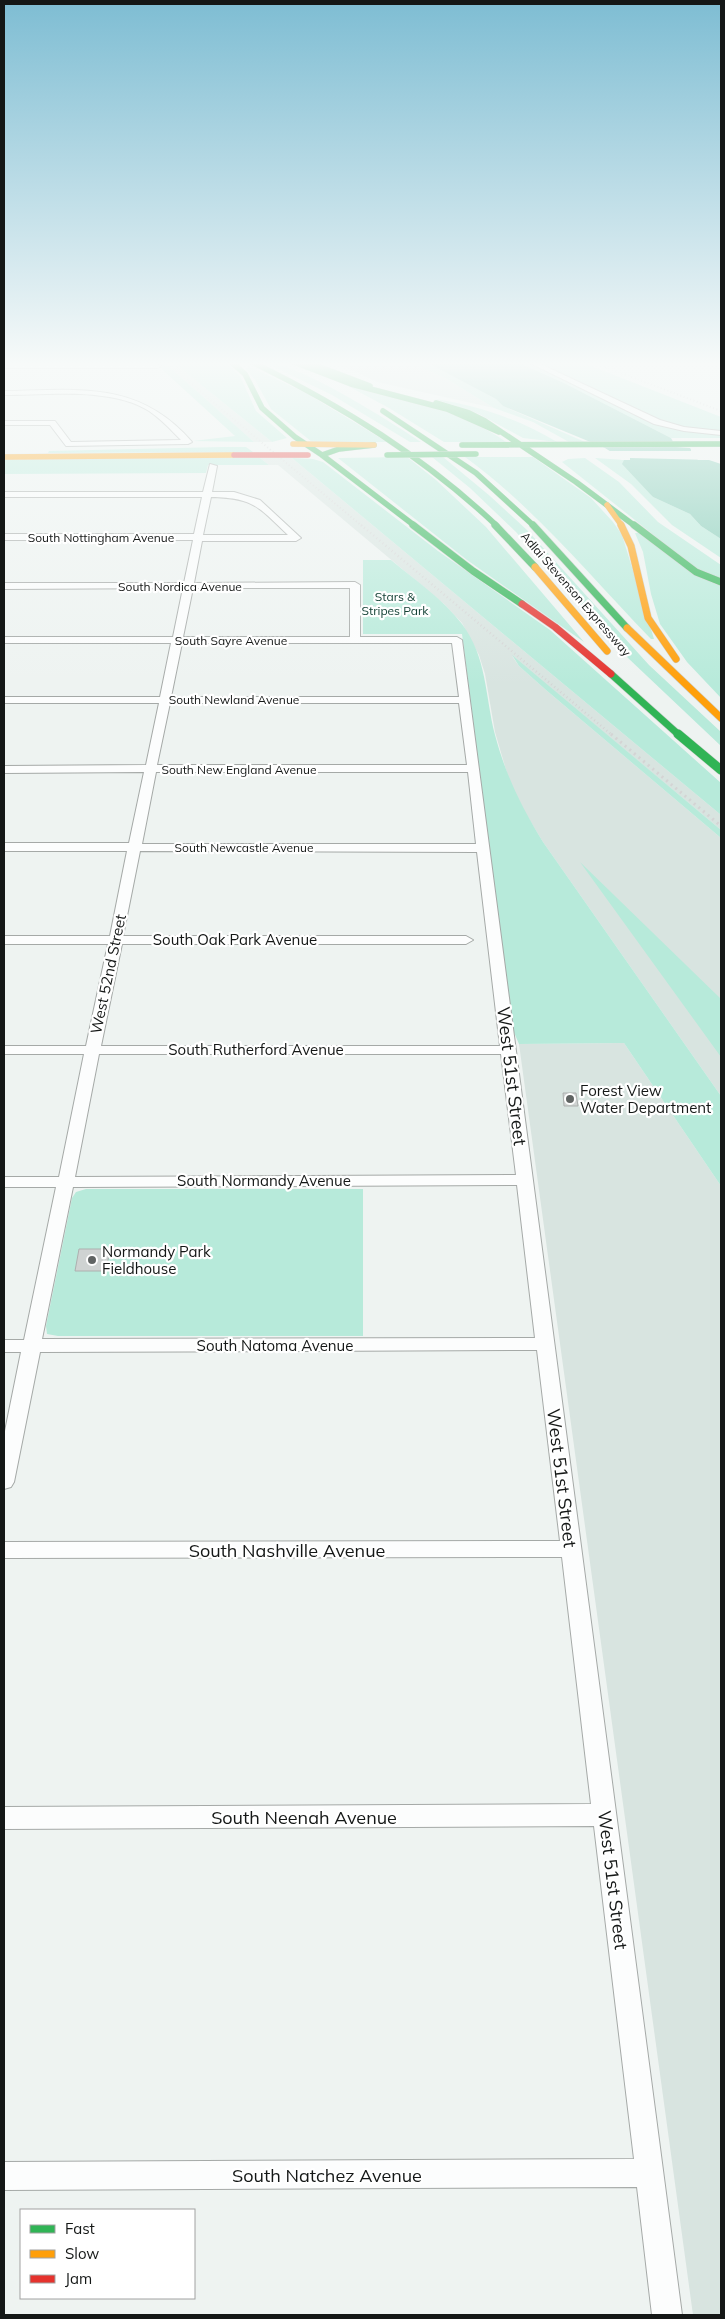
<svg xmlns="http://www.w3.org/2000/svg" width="725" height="2319" viewBox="0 0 725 2319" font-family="Mulish,sans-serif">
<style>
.built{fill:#d8e4e0}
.green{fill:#b7eada}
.water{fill:#7fcab4}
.pier{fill:#eef3f1}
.building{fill:#cfd3d2;stroke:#adb0af}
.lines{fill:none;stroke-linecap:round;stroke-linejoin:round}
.street-casing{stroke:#a5a9a7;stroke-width:2}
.fast-far2-casing{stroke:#cacdcc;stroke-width:6}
.fast-far1-casing{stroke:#cacdcc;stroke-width:8}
.fast-casing{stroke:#cacdcc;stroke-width:10}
.slow-far1-casing{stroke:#cacdcc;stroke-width:6}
.slow-casing{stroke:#cacdcc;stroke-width:8}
.jam-casing{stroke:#cacdcc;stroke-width:8}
.street{fill:#fcfdfd;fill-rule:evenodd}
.fast-far2{stroke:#30b455;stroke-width:5.5}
.fast-far1{stroke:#30b455;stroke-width:7}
.fast{stroke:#30b455;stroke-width:9}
.slow-far1{stroke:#ff9f0a;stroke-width:5.5}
.slow{stroke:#ff9f0a;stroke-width:7}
.jam{stroke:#e5322d;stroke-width:7}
.rail-far2{stroke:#d4d4d4;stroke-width:2;stroke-dasharray:1 2.5;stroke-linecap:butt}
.rail-far1{stroke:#d4d4d4;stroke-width:2.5;stroke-dasharray:1 3;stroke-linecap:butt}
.rail{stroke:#d4d4d4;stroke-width:3;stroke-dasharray:2 4;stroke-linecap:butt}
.fast-bridge-casing{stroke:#cacdcc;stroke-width:6;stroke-linecap:butt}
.jam-bridge-casing{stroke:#cacdcc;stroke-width:6;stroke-linecap:butt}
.fast-bridge{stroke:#30b455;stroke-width:5.5}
.jam-bridge{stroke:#e5322d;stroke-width:5.5}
.poi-dot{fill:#606463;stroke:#fff;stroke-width:2}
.labels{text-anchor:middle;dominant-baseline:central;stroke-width:4.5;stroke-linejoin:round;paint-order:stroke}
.far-street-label{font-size:12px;fill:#141716;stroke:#fff}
.far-park-label{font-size:12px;fill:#144236;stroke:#fff}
.street-label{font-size:15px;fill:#141716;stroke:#fff}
.poi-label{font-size:15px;fill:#141716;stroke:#fff;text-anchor:start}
.near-street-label{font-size:18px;fill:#141716;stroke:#fff}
</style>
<rect width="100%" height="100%" fill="#eef3f1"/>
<path class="built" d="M162 362H173L272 442H254Z
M334 362H410L445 378 494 408 377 382Z
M260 458H292L721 815V830L512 656 519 666 546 690 721 838V1096L543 842 521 806 509 780 495 732 485 674 479 655 462 623 444 604 278 465H269Z
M624 1043 721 1186V2315H693L519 1044Z"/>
<path class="green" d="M154 362H162L167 365 254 442 193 441 235 436Z
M173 362 227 363 240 376 256 411 287 438 272 442Z
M264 362C297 362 391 422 421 442H410L332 395Z
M410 362H426L435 366 496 399 503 406 585 442H569L533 422 494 408 445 378Z
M517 362H581L721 417V438H671L564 383Z
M250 367 306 393 387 442H312L271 409 255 380 245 368Z
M348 386C400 398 463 410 506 442H444L389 408Z
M435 399C480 406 518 419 557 442L523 438 479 414Z
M222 447H246L253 452 48 453 49 451Z
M407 457 436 480 486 527 584 642 467 560 338 458Z
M432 457H443L490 496 527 530 649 665 721 732V746L628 658 516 532 470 488Z
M465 457H533L591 498 613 522 622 535 654 639H651C590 576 536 509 465 457Z
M46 458H260L269 465H208L206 473 4 474V459Z
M292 458 313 459 323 462 438 551 550 630 721 783V815Z
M585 458 619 482 658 522 721 565V579L699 571 562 462 568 459Z
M595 458 625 460 653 497 690 514 701 526 721 539V558L672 525 631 484Z
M635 533H640L715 584 721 585V698L687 662 660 624 651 594 643 552Z
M363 560H391C415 580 443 599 462 624 487 657 485 696 495 735 506 776 521 806 543 842L721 1096V1186L624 1043 519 1044 513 1030 462 634H363Z
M512 655 721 830V838L546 690 519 666Z
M580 862 721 999V1057Z
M86 1189H363V1336H58L47 1334 46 1326 72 1198 76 1192Z"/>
<path class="water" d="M426 362H517L564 383 671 438 676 447 690 448 698 460H709L721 464V539L701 526 690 514 653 497 622 464 624 460 605 448 503 406 496 399Z"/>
<path class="pier" d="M691 449H694L699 457H710L712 460 630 458V460H622L604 451H691Z"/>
<path class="building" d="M563 1093H576L578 1106H564Z
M79 1249H110L106 1271H75Z"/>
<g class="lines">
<defs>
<path id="street" d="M528 362H536L660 420 684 427 721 431V435L684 431 654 424Z
M4 364H157L161 366 157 368H4Z
M4 391C78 390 139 380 192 442L188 444 66 446 50 425H4V421H55L71 442 181 440C171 430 161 419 149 411 112 387 47 395 4 395Z
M210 464 217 466 212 492H234L260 500 301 538 296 541H202L194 583 355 582 360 585V637H457L462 640 682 2315H652L637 2187 4 2190V2162L634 2159 594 1826 4 1829V1807L591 1804 562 1557 4 1558V1542L560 1541 537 1350 40 1352 14 1482 11 1487 4 1489V1436L21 1352H4V1340H24L56 1187H4V1177H59L84 1054H4V1046H86L108 944H4V936H110L127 851H4V843H129L144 772 4 773V766L146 765 159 703H4V697H160L171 643H4V637H173L183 588 4 589V583H184L193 540H4V534H194L202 497H4V492H203ZM211 497C255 498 258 507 288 535H203ZM193 588H350V637H183ZM182 643H452L459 697H171ZM170 703H459L467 765H157ZM156 772H468L476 844H142ZM140 851 477 852 500 1046H101L122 944H466L473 940 466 936H123ZM99 1054H501L516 1175 75 1177ZM517 1185 535 1338 42 1339 73 1187Z"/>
<path id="fast-far2" d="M231 362 245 374 262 408 295 437 322 455 415 526
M252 362C342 406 424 457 497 526
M294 362 351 384 447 409 499 432
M307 362 370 386
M436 403 469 413 485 421 576 482 635 526
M383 411 476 473 534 526
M462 445 721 444
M322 455 339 449 374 445"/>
<path id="fast-far1" d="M413 525 473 571 522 604
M495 525 535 567
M533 525 627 628
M634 525 696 572 721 582
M611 674 679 735"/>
<path id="fast" d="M678 734 721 770"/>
<path id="slow-far1" d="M293 444 374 445
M4 457 234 455
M607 505 622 526"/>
<path id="slow" d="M621 525 631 546 648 618 676 659
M535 567 607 651
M627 628 721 718"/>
<path id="jam" d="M522 604 555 627 611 674"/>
</defs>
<use href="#street" class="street-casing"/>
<use href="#fast-far2" class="fast-far2-casing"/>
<use href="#fast-far1" class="fast-far1-casing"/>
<use href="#fast" class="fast-casing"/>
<use href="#slow-far1" class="slow-far1-casing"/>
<use href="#slow" class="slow-casing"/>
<use href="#jam" class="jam-casing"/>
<use href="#street" class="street"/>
<use href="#fast-far2" class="fast-far2"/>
<use href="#fast-far1" class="fast-far1"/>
<use href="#fast" class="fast"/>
<use href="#slow-far1" class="slow-far1"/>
<use href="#slow" class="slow"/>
<use href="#jam" class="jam"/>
<path class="rail-far2" d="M165 362 362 526
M592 362 721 411"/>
<path class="rail-far1" d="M361 525 612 735"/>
<path class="rail" d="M611 734 721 826"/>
<defs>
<path id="fast-bridge" d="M387 455 476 454"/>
<path id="jam-bridge" d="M234 455H308"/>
</defs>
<use href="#fast-bridge" class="fast-bridge-casing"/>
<use href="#jam-bridge" class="jam-bridge-casing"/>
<use href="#fast-bridge" class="fast-bridge"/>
<use href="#jam-bridge" class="jam-bridge"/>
</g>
<linearGradient id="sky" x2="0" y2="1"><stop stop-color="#7ebdd3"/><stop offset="0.53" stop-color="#f7faf9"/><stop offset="1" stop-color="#f7faf9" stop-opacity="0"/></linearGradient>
<rect width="725" height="686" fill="url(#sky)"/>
<g class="poi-dot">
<circle cx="570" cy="1099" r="5"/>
<circle cx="92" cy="1260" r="5"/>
</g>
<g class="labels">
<g class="far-street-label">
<text x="101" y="537">South Nottingham Avenue</text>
<text x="180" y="586">South Nordica Avenue</text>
<text transform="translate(576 594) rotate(49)">Adlai Stevenson Expressway</text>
<text x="231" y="640">South Sayre Avenue</text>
<text x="234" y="699">South Newland Avenue</text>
<text x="239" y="769">South New England Avenue</text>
<text x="244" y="847">South Newcastle Avenue</text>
</g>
<g class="far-park-label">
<text x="395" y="596">Stars &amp;<tspan x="395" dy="14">Stripes Park</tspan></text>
</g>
<g class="street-label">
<text x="235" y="939">South Oak Park Avenue</text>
<text transform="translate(108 974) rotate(-78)">West 52nd Street</text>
<text x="256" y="1049">South Rutherford Avenue</text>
<text x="264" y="1180">South Normandy Avenue</text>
<text x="275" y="1345">South Natoma Avenue</text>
</g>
<g class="poi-label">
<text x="580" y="1090">Forest View<tspan x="580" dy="17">Water Department</tspan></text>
<text x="102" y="1251">Normandy Park<tspan x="102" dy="17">Fieldhouse</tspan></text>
</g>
<g class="near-street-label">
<text transform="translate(512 1076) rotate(83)">West 51st Street</text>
<text transform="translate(562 1478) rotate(83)">West 51st Street</text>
<text x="287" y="1550">South Nashville Avenue</text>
<text x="304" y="1817">South Neenah Avenue</text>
<text transform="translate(613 1880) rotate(83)">West 51st Street</text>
<text x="327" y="2175">South Natchez Avenue</text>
</g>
</g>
<rect width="725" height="2319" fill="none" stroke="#141716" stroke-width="10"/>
<rect x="20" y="2209" width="175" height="90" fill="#ffffff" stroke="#a1a2a2"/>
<rect x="30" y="2225" width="25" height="8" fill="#30b455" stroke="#a1a2a2"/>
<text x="65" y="2234" font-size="15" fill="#141716">Fast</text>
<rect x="30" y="2250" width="25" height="8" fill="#ff9f0a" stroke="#a1a2a2"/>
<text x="65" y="2259" font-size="15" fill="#141716">Slow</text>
<rect x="30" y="2275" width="25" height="8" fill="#e5322d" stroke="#a1a2a2"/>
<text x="65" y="2284" font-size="15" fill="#141716">Jam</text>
</svg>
